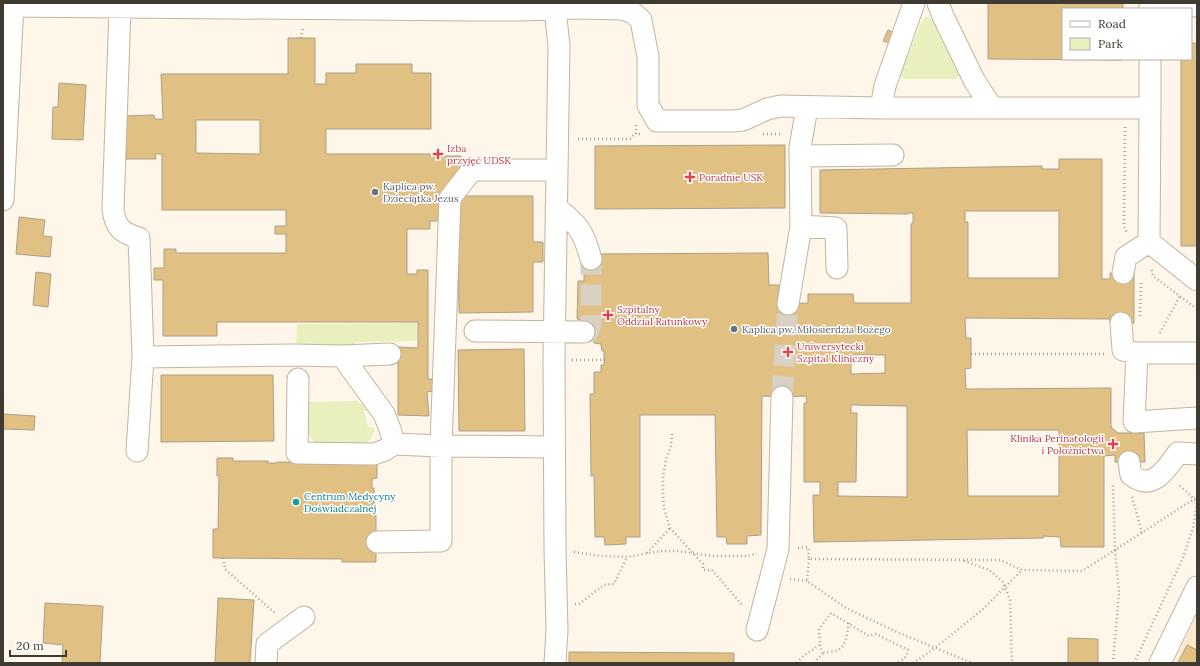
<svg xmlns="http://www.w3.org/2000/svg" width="1200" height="666" viewBox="0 0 1200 666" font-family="Lora,serif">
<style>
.built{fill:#f9e8ca}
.green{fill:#e9efbd}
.building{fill:#e1c084;stroke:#ab9f8a;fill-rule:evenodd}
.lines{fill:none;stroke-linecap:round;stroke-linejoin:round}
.minor-tunnel{stroke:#d8d1c4;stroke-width:21;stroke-dasharray:21 10;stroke-linecap:butt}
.minor-casing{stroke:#c1b59f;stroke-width:23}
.path{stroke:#a7a195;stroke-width:2.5;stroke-dasharray:1 3;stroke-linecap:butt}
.minor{stroke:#fff;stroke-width:21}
.health-dot{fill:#e0444e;stroke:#fff;stroke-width:1.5}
.worship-dot{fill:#6b7280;stroke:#fff;stroke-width:1.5}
.culture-dot{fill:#0f9aa8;stroke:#fff;stroke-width:1.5}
.labels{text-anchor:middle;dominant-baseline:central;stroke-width:3;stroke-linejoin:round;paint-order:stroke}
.health-label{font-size:10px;fill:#be3a42;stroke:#fff;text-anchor:start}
.worship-label{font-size:10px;fill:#5b616d;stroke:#fff;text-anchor:start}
.culture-label{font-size:10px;fill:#0d838f;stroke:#fff;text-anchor:start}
</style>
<rect width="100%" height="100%" fill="#fef6e8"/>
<path class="built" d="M1197 615V663H1175L1176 660Z"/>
<path class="green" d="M926 17H929L932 21 958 72 959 76 956 79H905L900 76 922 21Z
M417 323V341L355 342V348L296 349 297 324Z
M358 401 362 405 366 402 369 408 364 411 368 427 375 428C373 433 372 439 367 442 357 449 331 447 318 448L307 431 306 402Z"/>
<path class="building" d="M988 3H1123V9H1063V59L1122 60 988 59Z
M888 30 895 33 890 43 883 41Z
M288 38H315V84H326V73H356V64H412V73H431V129H326V154H430V156H434V154H442V156H461V170L451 179 445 221H430V229H407V274H417V270H428V379H435V391L427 392 429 416 398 415V347L418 348V322H217V336H163V280H154V268H164V249H176V253H286V234H275V226H286V210H162V154H155L156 159H126L125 116 154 115 155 119H163L161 74H288ZM196 120H260V154L196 153Z
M1191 43H1197V246H1181V59H1191Z
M59 83 86 85 83 140 52 139 53 107H58Z
M785 145V208L595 209V146Z
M1059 159H1102V279H1110V273H1134V323L1110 324V319L965 318 966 338H971V368L965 369 966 389 1111 388V427L1118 433H1144L1145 462H1115V455L1104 456V547H1061L1060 537 1043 536 1044 538 814 542 813 495H820V482H804V403H807L806 396 782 397 762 396 761 535 747 536V544H727L726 537H717L715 415H640V537H626V544L605 545 604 537H595L594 475 591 476 590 394H594V372H601V365H604V351H602L601 344 594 343V337L585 338 584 321 577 319 578 281H584V259L594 254 768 253 769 285H779V304L808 303V294H853L854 303H911V224L913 223V213H908V214L820 213V170L1042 166V169H1059ZM965 211H1059V278H968V222H965ZM851 355H885V373L851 374ZM851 405 907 406V497L838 496V482H856L857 413H851ZM967 430H1059V496H968Z
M458 196H533V242H543V262H533V312L459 313Z
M19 217 45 220 43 236 52 237 50 257 16 254Z
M36 272 51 274 48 307 33 305Z
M524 349 525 431H459L458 350Z
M161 375H273L274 441 161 442Z
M3 414 35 416 34 430 3 429Z
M217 458H233V461H268V463H277V462L359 463 377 461V478L372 479V488H374V515H376V562H342V559L213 558V529H218L219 476H217Z
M218 598 254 600 250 663H215Z
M45 603 103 606 100 663H62L63 645 43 643Z
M1068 638 1098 639V663H1068Z
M1187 645 1197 650V663H1178Z
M569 652 734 653V663H569Z"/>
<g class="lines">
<path class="minor-tunnel" d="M584 332H588L591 324V259
M782 397 788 304"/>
<defs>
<path id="minor" d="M554 3 555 9 559 46 554 360 555 549 557 630 555 663
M938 3 943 16 974 80 992 108
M12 6 471 10H520L579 8 622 9 633 13 641 20 648 57V105L657 121H732L743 120 767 109 781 106 881 108H1150L1149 242
M120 8 113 209C115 228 122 233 139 238L143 357 292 355 342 356 390 354
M1150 9V5L1197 6
M881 108 885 86 914 3
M1150 108V59
M800 156 893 155
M3 200 13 3
M556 207C579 226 583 230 591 259
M801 226 836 228 837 268
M1123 273 1126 257 1149 242 1197 280
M788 304 801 226 800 148 807 107
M1121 323 1123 350 1137 353H1197
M475 331 584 332
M1137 353 1134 422 1197 418
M342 356 384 414 390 429 394 444
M298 379 297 453 374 454 385 450 394 444 441 446 554 447
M137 451 143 357
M1129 462 1131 475C1153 492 1166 469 1178 453L1197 454
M377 542 441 541V446L450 198 472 170H556
M757 630 778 549 782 397
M266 663 267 644 304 617
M1160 663 1197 587"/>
</defs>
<use href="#minor" class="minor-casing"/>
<path class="path" d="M301 38 303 27
M636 125V134H642
M1125 127 1124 226 1127 233
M763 134H782
M578 139H630L636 133
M1152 270 1153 276 1197 309
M1140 316 1141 283
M1160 333 1180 296
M971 354H1104
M572 360H605
M672 434 671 446 666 460 663 477V495L664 508 670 528 703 564V570H712L743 606
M1132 497 1142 533
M798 548 808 547 809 559 1000 560 1022 570 1082 571 1115 550 1113 485
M574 552 600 556 627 557 661 551H677L712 556H745L757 554
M647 553 670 528
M223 558 225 569 276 614
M809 559 807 581 846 608 897 632 972 663
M964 561 989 570 1003 582 1010 600 1012 663
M790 579 807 581
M575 604H579L604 585 614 584 627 557
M849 623C847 631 847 646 838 650 834 652 828 652 824 652L820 648 819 629 831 613 869 636 876 634 908 650C907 657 902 662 895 663
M797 663C802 655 812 651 819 645
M814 663 824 652
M842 663H850
M913 663 935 648 982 610 1022 570
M1113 663 1119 592 1115 550 1197 497
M1134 663 1183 558 1193 528 1197 504 1194 499 1178 484"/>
<use href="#minor" class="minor"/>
</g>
<g class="health-dot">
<path d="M436 148h4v4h4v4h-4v4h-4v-4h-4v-4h4z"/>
<path d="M688 171h4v4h4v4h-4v4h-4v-4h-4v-4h4z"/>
<path d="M606 309h4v4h4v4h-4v4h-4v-4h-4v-4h4z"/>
<path d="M786 346h4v4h4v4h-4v4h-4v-4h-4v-4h4z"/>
<path d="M1111 438h4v4h4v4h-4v4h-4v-4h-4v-4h4z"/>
</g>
<g class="worship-dot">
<circle cx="375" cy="192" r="4"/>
<circle cx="734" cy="329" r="4"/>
</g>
<circle class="culture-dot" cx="296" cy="502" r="4"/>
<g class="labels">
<g class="health-label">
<text x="447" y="148">Izba<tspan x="447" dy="12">przyjęć UDSK</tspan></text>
<text x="699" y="177">Poradnie USK</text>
<text x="617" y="309">Szpitalny<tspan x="617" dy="12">Oddział Ratunkowy</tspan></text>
<text x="797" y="346">Uniwersytecki<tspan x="797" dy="12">Szpital Kliniczny</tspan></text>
<text x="1104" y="438" text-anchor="end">Klinika Perinatologii<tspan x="1104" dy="12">i Położnictwa</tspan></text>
</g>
<g class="worship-label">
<text x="383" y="186">Kaplica pw.<tspan x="383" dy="12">Dzieciątka Jezus</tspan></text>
<text x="742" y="329">Kaplica pw. Miłosierdzia Bożego</text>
</g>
<g class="culture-label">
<text x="304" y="496">Centrum Medycyny<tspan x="304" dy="12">Doświadczalnej</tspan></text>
</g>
</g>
<rect width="1200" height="666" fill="none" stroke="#403b32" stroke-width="8"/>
<rect x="1062" y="8" width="130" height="52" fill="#ffffff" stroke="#b3b1ad"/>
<rect x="1070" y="21" width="20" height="6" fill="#ffffff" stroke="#b3b1ad"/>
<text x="1098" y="28" font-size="12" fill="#403b32">Road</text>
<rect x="1070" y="38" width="20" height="12" fill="#e9efbd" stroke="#b3b1ad"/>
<text x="1098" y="48" font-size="12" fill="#403b32">Park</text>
<path d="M10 650v6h56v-6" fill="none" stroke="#403b32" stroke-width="2"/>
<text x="16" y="650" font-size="12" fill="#403b32" stroke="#ffffff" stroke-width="3" paint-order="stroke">20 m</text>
</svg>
